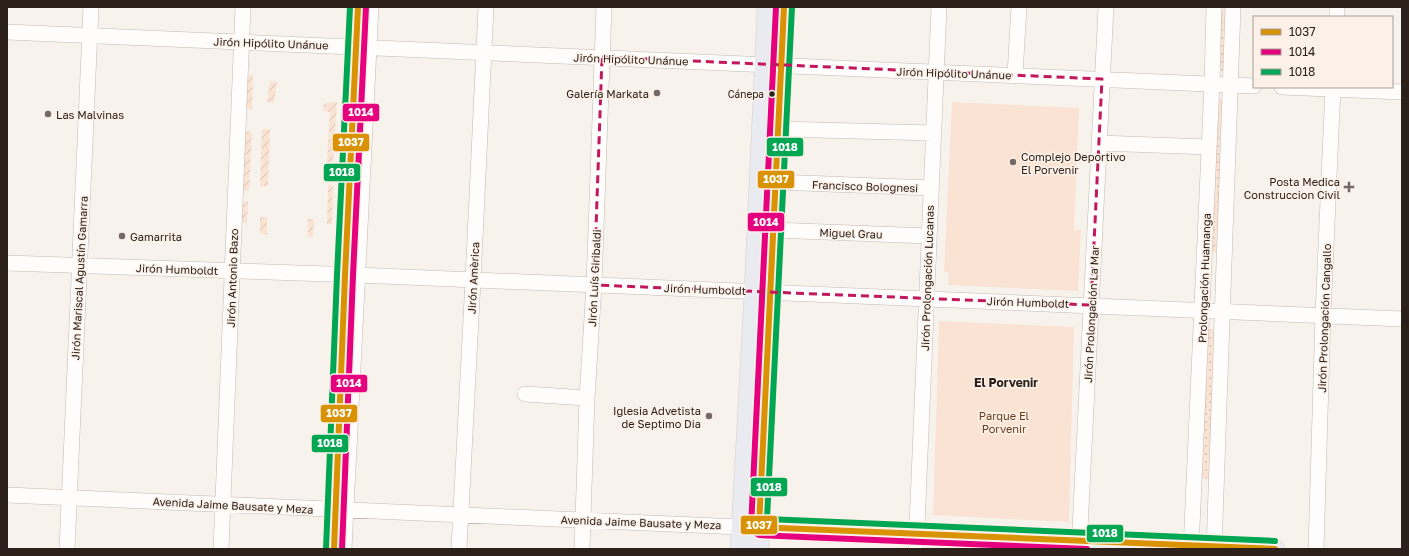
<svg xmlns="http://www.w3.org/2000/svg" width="1409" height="556" viewBox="0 0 1409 556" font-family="'Golos Text',sans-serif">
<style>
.grass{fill:url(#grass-dots)}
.park{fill:#fae3d3}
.garden{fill:url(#garden-furrows)}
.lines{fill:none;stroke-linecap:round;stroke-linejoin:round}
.minor-casing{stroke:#c0b9b3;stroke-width:16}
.major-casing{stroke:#d2cecb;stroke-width:20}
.minor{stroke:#fefdfc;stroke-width:15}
.major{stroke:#eaeaf1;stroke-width:19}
.bus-1-casing{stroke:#fcf1e9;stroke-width:9}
.bus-2-casing{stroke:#fcf1e9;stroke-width:9}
.bus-3-casing{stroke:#fcf1e9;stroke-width:9}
.bus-1{stroke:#d89204;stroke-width:6}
.bus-2{stroke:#e5007d;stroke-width:6}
.bus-3{stroke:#00a651;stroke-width:6}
.marked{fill:none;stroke:#c2185b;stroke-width:3;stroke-dasharray:8 5;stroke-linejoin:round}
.poi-dot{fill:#736a64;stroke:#fcf1e9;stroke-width:1.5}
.bus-dot{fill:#2b211a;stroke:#fcf1e9;stroke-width:1.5}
.labels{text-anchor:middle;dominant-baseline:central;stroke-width:3;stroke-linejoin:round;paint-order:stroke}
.bus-label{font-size:10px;fill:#2b211a;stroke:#fcf1e9;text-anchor:end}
.street-label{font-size:11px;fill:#2b211a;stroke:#fcf1e9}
.poi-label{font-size:11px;fill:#2b211a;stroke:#fcf1e9;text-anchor:end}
.park-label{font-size:11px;fill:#683a17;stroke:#fcf1e9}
.neighbourhood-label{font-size:12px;font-weight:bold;fill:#2b211a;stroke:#fcf1e9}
.line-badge{stroke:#fcf1e9;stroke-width:1.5}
.badge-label{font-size:11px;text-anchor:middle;font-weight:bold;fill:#fff}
</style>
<defs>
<pattern id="grass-dots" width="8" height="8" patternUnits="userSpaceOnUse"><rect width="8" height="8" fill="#fae3d3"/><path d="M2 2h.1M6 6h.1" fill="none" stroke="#d6c2b5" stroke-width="1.8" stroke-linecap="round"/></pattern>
<pattern id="garden-furrows" width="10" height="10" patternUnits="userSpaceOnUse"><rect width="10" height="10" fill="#fae3d3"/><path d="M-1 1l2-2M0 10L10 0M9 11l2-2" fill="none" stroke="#d6c2b5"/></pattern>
</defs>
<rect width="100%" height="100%" fill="#f8f2ed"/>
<path class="grass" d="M1221 7H1233L1231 71H1219Z
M1222 99 1219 253 1211 252 1217 100Z
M1208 329 1221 330 1212 479 1199 478Z"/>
<path class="park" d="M952 102 1079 108 1074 230H1081L1078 291 948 285 949 272H944Z
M939 321 1074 327 1069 522 933 515Z"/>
<path class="garden" d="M243 75H253L252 109H243Z
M270 81 277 82 274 103 267 102Z
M337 101 333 162H327L330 112 323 111 324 104Z
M262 129H270L268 186H260Z
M242 131 252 132 249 191 239 190Z
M328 185H333L332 224H327Z
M241 201 248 202 247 223 240 222Z
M260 217H267V235L260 233Z
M308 219H314L313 237 308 236Z"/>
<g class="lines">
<defs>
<path id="minor" d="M1337 17V7
M7 32 1254 86
M1015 75 1019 7
M1282 87 1402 92
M778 129 934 133
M1099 143 1209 147
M776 182 931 188
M773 230 929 236
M7 263 358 275 1402 319
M525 394 587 398
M337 488 345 275 358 7
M7 495 740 527
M67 549 91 7
M221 549 243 7
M344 549 371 7
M459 549 473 280 486 7
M582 549 587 398 594 285 604 7
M916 549 939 7
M1079 549 1106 7
M1191 549 1212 84 1214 7
M1214 549 1233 7
M1316 549 1323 315 1333 87"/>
<path id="major" d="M746 527 1275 549
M740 549 754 291 767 7
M759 549 784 7"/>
</defs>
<use href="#minor" class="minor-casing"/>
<use href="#major" class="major-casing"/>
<use href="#minor" class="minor"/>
<use href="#major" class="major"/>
<defs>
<path id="bus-1" d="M784 7 759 527 1275 549
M334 549 345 275 358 7"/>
<path id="bus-2" d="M776 7 751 527 752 531 759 535 1087 549
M342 549 353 275 366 7"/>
<path id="bus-3" d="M792 7 767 519 1275 541
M326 549 337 275 350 7"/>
</defs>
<use href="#bus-1" class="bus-1-casing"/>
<use href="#bus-2" class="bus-2-casing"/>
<use href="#bus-3" class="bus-3-casing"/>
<use href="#bus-1" class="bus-1"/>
<use href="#bus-2" class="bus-2"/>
<use href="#bus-3" class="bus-3"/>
</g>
<path class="marked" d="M602 57 1102 79 1091 305 594 285Z"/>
<g class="poi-dot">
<circle cx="657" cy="93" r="4"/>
<circle cx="48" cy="114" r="4"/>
<circle cx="1013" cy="162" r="4"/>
<path d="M1347 181h4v4h4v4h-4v4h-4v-4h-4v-4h4z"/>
<circle cx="122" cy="236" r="4"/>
<circle cx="709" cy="416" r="4"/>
</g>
<circle class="bus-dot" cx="772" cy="94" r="3.5"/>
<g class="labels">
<g class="bus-label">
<text x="764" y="94">Cánepa</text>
</g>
<g class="street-label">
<text transform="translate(271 43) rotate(2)">Jirón Hipólito Unánue</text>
<text transform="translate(631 59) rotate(2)">Jirón Hipólito Unánue</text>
<text transform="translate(954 73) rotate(2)">Jirón Hipólito Unánue</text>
<text transform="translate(865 186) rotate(2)">Francisco Bolognesi</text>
<text transform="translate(851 233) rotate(2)">Miguel Grau</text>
<text transform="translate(177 269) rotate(2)">Jirón Humboldt</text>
<text transform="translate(79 278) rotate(-87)">Jirón Mariscal Agustín Gamarra</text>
<text transform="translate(232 278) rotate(-88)">Jirón Antonio Bazo</text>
<text transform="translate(473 278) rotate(-87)">Jirón Amèrica</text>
<text transform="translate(594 278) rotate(-87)">Jirón Luís Giribaldi</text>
<text transform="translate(927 278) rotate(-88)">Jirón Prolongación Lucanas</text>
<text transform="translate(1204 278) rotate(-88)">Prolongación Huamanga</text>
<text transform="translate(705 289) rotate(2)">Jirón Humboldt</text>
<text transform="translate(1028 302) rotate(2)">Jirón Humboldt</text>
<text transform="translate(1091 314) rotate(-87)">Jirón Prolongación La Mar</text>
<text transform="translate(1324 318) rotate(-88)">Jirón Prolongación Cangallo</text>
<text transform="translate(233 505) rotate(3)">Avenida Jaime Bausate y Meza</text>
<text transform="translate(641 522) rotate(2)">Avenida Jaime Bausate y Meza</text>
</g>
<g class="poi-label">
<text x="649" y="93">Galería Markata</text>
<text x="56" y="114" text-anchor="start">Las Malvinas</text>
<text x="1021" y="156" text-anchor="start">Complejo Deportivo<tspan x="1021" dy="13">El Porvenir</tspan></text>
<text x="1340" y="181">Posta Medica<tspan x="1340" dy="13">Construccion Civil</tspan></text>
<text x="130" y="236" text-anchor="start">Gamarrita</text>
<text x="701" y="410">Iglesia Advetista<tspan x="701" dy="13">de Septimo Dia</tspan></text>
</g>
<g class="park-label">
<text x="1004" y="415">Parque El<tspan x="1004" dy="13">Porvenir</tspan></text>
</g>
<g class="neighbourhood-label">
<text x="1006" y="382">El Porvenir</text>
</g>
</g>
<g class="line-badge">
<rect x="342" y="103" width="38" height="19" rx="4" fill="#e5007d"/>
<rect x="332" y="133" width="38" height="19" rx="4" fill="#d89204"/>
<rect x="766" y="137" width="38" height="20" rx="4" fill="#00a651"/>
<rect x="323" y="163" width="38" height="19" rx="4" fill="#00a651"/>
<rect x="757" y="170" width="38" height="19" rx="4" fill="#d89204"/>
<rect x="747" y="212" width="38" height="20" rx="4" fill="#e5007d"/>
<rect x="330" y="374" width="38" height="19" rx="4" fill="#e5007d"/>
<rect x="320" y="404" width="38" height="19" rx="4" fill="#d89204"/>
<rect x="311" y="434" width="38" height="19" rx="4" fill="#00a651"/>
<rect x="750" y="477" width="38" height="20" rx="4" fill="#00a651"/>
<rect x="740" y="515" width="38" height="20" rx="4" fill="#d89204"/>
<rect x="1086" y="524" width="38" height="19" rx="4" fill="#00a651"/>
</g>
<g class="badge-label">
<text x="361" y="116">1014</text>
<text x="351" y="146">1037</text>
<text x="785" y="151">1018</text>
<text x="342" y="176">1018</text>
<text x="776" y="183">1037</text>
<text x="766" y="226">1014</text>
<text x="349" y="387">1014</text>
<text x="339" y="417">1037</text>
<text x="330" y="447">1018</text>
<text x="769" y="491">1018</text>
<text x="759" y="529">1037</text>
<text x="1105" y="537">1018</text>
</g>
<rect width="1409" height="556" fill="none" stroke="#2b211a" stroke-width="16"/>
<rect x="1253" y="16" width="140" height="72" fill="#fcf1e9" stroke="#a89e96"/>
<rect x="1261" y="29" width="20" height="6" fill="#d89204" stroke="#a89e96"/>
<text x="1289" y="36" font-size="12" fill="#2b211a">1037</text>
<rect x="1261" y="49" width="20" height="6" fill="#e5007d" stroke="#a89e96"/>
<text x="1289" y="56" font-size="12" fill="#2b211a">1014</text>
<rect x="1261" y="69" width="20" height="6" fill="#00a651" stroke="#a89e96"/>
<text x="1289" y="76" font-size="12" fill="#2b211a">1018</text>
</svg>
